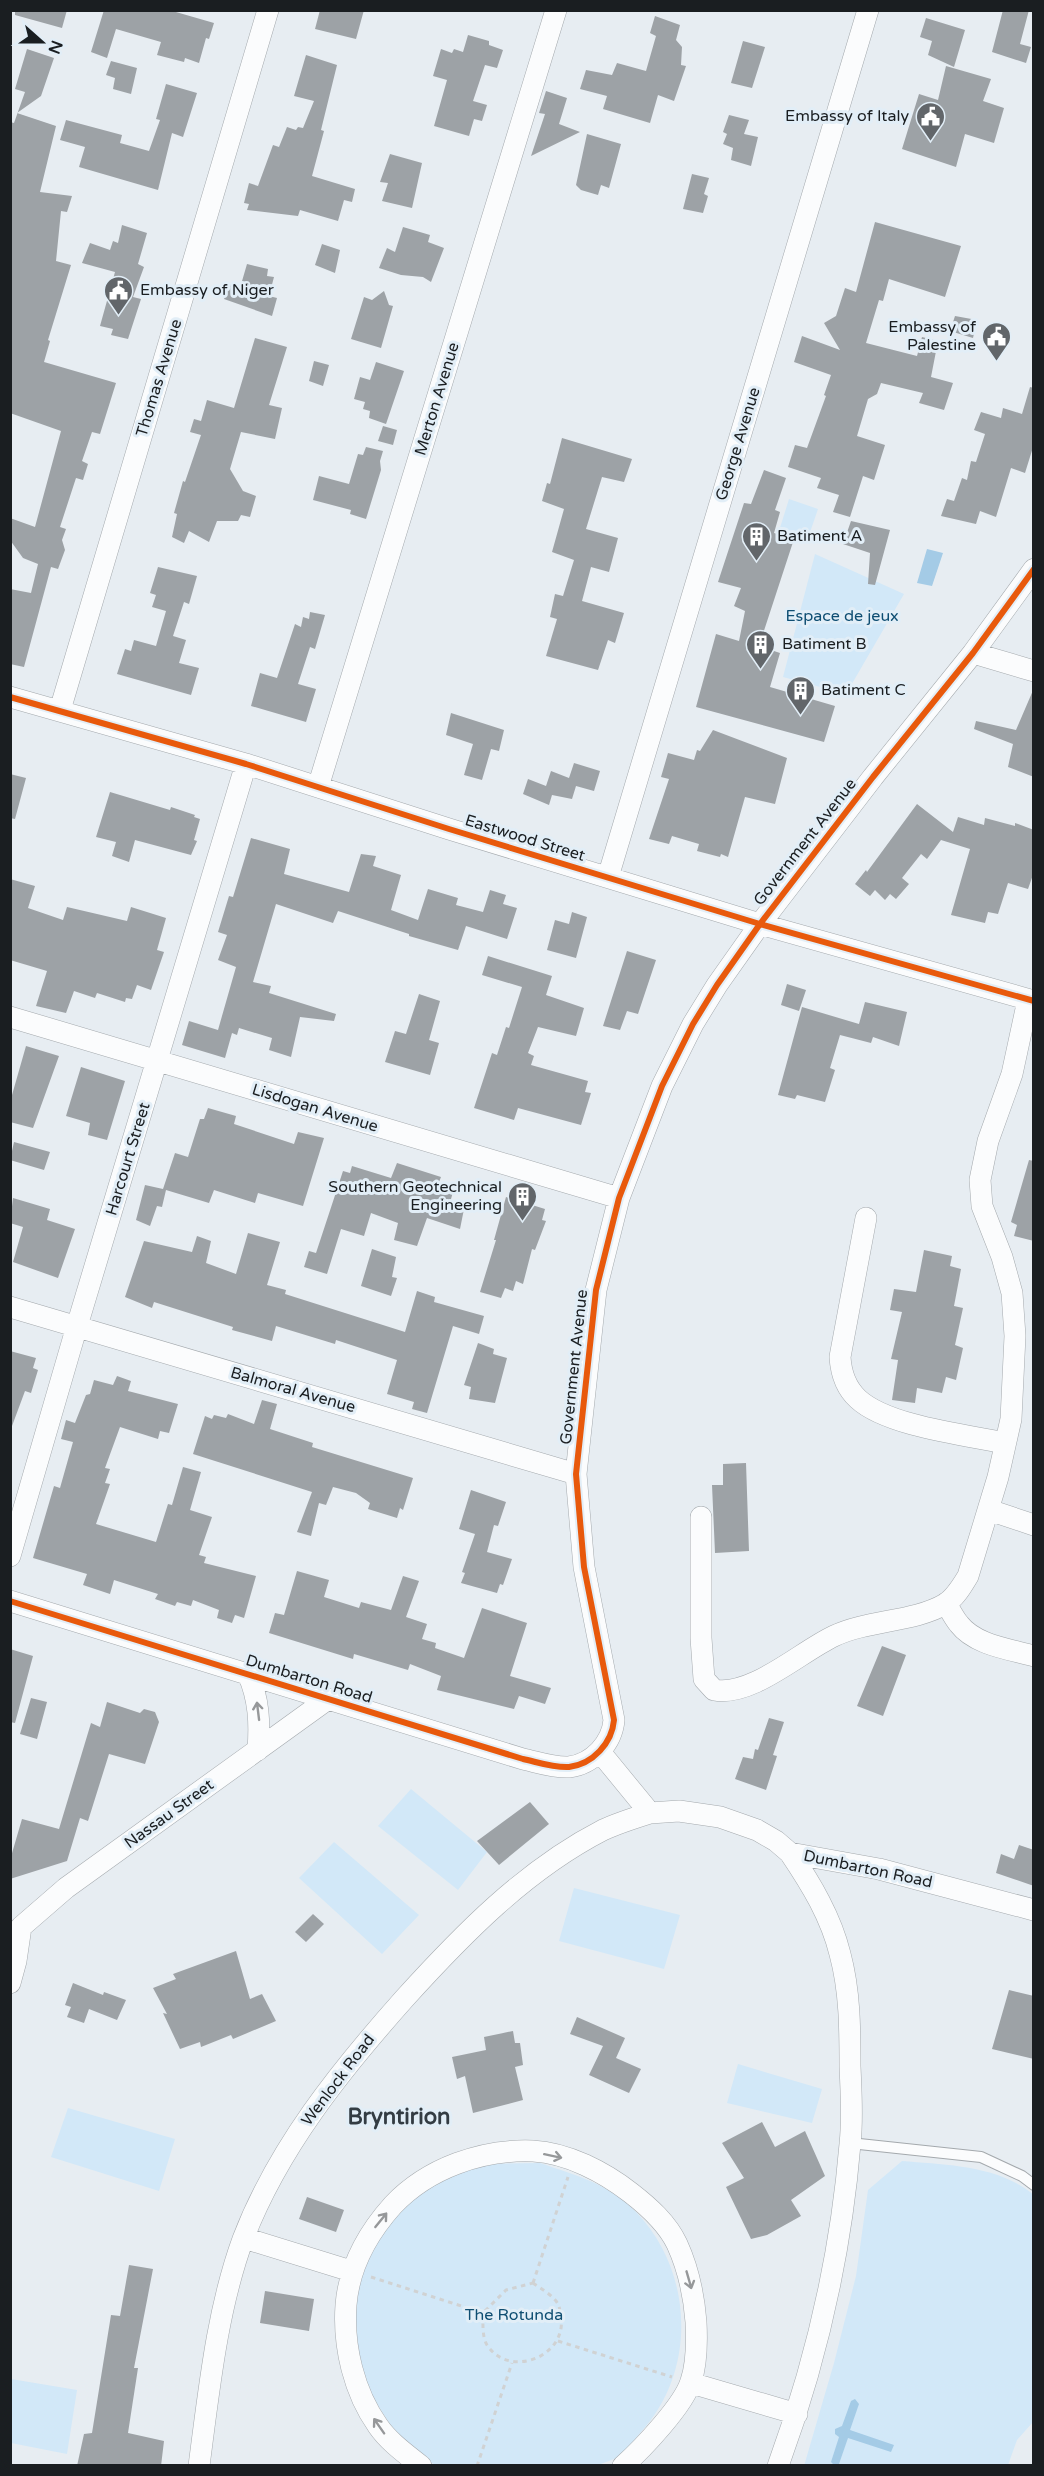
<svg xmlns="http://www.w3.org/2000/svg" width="1044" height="2476" viewBox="0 0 1044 2476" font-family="'Varela Round',sans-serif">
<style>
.green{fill:#d2e8f8}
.water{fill:#a4cbe6}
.building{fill:#9da2a6}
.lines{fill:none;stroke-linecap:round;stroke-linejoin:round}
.lane-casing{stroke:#a4a9ad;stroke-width:12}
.street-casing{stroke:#a4a9ad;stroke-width:22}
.path{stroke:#d0d2d3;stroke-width:3;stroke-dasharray:4.5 4.5;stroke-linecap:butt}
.lane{stroke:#fbfcfd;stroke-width:10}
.street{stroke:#fbfcfd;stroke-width:21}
.cycleway-casing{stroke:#e2eef7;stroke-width:10}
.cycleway{stroke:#e8590c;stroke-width:6}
.oneway{stroke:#96989a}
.labels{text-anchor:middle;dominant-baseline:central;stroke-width:6;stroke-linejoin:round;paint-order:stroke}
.poi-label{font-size:16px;fill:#1a1e21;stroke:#e2eef7;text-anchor:start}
.street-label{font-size:16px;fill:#1a1e21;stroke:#e2eef7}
.park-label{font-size:16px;fill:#0f4e72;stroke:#e2eef7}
.district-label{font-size:22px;font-weight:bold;fill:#333c43;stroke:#e2eef7}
</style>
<rect width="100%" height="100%" fill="#e7edf2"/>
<path class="green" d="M789 499 818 509 807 541 779 531Z
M815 554 904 594 846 694 783 677Z
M411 1789 487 1852 458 1890 378 1826Z
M334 1842 419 1915 382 1954 299 1878Z
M574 1888 680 1915 664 1969 559 1941Z
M738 2064 822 2089 812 2123 727 2103Z
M68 2108 175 2139 159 2191 51 2157Z
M902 2161C946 2165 998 2165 1034 2195L1033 2422 1017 2440 1008 2465 804 2466 834 2363 856 2276 868 2190Z
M540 2163C577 2176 608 2183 636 2212 694 2272 697 2371 641 2432 634 2440 627 2450 619 2456 613 2460 605 2462 598 2465H435L403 2444 364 2384 353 2343 354 2300 369 2254 397 2214 431 2185 485 2164Z
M11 2379 77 2390 67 2454 11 2443Z"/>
<path class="water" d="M927 549 943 553 932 586 917 583Z
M855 2399 859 2404 850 2430 894 2445 891 2452 848 2438 839 2464 834 2465 831 2462 839 2437 835 2434V2429L842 2426 851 2401Z"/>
<path class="building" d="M15 10H67L62 28 15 15Z
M104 10H169L214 23 209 39 206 38 199 63 185 58 184 62 157 55 161 42 116 29 107 58 91 52Z
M320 10H364L356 39 315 29Z
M1003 10H1029L1020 44 1031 47 1026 63 992 52Z
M655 16 680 25 676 40 682 47 681 65 686 66 674 101 658 95 650 123 603 109 607 96 580 89 586 70 612 75 617 63 646 71 656 36 650 33Z
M926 18 965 30 954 67 928 55 932 41 920 37Z
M468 35 489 41V45L503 50 497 68 485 65 473 101 487 105 482 121 474 119 469 136 434 126 447 80 433 76 441 49 452 53 454 49 463 52Z
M743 41 765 47 752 88 731 83Z
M27 49 54 58 41 96 17 113 56 126 40 192 72 196 67 212 61 211 56 261 71 265 48 340 50 341 44 362 116 383 100 434 92 432 82 461 88 464 83 480 76 478 60 527 66 529 62 540 65 550 58 569 51 567 24 667 10 664V589L31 593 38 564 23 558 10 540V518L35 527 61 431 10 413V122L14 123 25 92 15 89Z
M306 55 337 65 321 130 324 131 312 176 355 189 352 202 344 200 338 221 300 210 298 216 247 210 249 204 244 203 249 183 258 186 273 145 279 147 287 127 296 130 298 127 303 128 314 101 294 96Z
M111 61 137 68 131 94 113 89 115 78 106 75Z
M946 66 991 79 983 101 1004 108 994 143 965 134 956 167 902 149 919 94 938 100Z
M166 84 197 93 183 137 172 133 158 190 79 167 85 147 60 140 66 120 122 135 120 143 149 151 160 120 156 119Z
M546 91 567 98 559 124 580 132 531 156 545 114 539 113Z
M729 115 749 120 744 134 758 137 751 166 731 160 733 148 723 144 727 134 723 132Z
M587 134 621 144 609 188 601 185 598 195 581 190 576 185Z
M390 154 422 163 412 208 382 201 388 183 380 182Z
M692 174 709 178 704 194 708 196 703 213 683 209Z
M875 222 961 246 945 297 889 279 883 301 879 300 866 343 917 356 922 337 938 341 931 377 953 383 944 410 919 403 923 393 881 383 877 394 868 399 857 436 885 445 874 480 863 476 850 517 833 512 839 495 817 488 821 478 788 467 795 445 807 448 826 396 824 395 831 375 794 362 802 336 840 350 824 323 836 316 845 288 856 292Z
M122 225 147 233 138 264 144 267 133 297 141 299 128 339 111 335 113 329 100 326 115 272 82 263 90 243 110 250 113 241 118 243Z
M403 227 430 235 428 242 444 248 431 282 423 277 401 275 379 268 387 248 395 252Z
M322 244 340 250 335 273 315 265Z
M247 264 268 269 267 276 274 277 269 296 277 298 272 316 224 299 231 284 240 288Z
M384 291 389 305 393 306 381 348 351 339 364 297 372 300Z
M955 316 977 320 973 338 950 331Z
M255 338 287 347 269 405 282 408 275 439 241 432 230 469 243 491 256 496 250 517 241 515 238 521H217L209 542 189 531 184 543 172 537 177 514 174 513 183 481 185 482 201 435 190 432 194 419 201 421 207 400 234 408Z
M314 361 329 365 323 386 309 381Z
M376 362 404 371 386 424 369 418 370 411 363 409 365 402 354 399 360 377 370 380Z
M1030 387 1034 388V444L1025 473 1011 468 996 517 980 511 976 524 941 516 947 499 954 501 962 478 967 480 971 461 976 462 985 434 974 430 981 412 1001 418 1003 408 1022 414Z
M383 426 397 430 393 445 378 441Z
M562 438 632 459 624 482 602 477 586 529 618 538 609 572 591 567 582 601 624 613 615 643 608 640 598 670 546 656 557 619 550 617 555 594 563 596 574 560 552 552 564 509 542 501 547 483 550 484Z
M366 447 383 451 380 461 381 470 366 519 350 514 351 510 313 500 319 476 349 484 358 454 363 455Z
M764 470 786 478 775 510 780 512 774 533 794 539 759 646 780 653 770 687 835 706 824 742 696 707 716 634 739 641 745 611 734 606 741 588 718 582 744 503 751 504Z
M851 521 890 530 875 585 868 584 870 553 843 544Z
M158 567 197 576 189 604 184 602 173 636 186 640 179 663 199 668 191 695 117 674 125 649 131 651 134 640 156 646 166 611 152 607 156 595 150 593Z
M310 612 325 615 315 649 310 647 298 684 316 689 306 722 251 706 260 673 277 678 295 624 301 627 303 617 309 619Z
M1034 688V777L1008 767 1013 744 974 729 976 721 1016 730Z
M451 713 504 730 499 751 491 749 482 780 464 775 473 744 446 735Z
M713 730 787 758 775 804 745 797 728 857 721 854 720 857 697 851 699 844 672 836 669 844 649 839 669 779 661 777 668 753 694 760 697 750 700 751Z
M574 763 600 771 594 791 576 786 572 799 552 795 549 805 523 794 528 779 546 786 551 771 569 778Z
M10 774 26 778 15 819 10 818Z
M110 792 170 810 171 807 195 815 194 817 200 819 194 840 197 841 191 855 135 840 129 862 112 856 116 842 96 837Z
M917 804 953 832 958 817 984 825 985 818 1015 826V823L1034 830V872L1028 889 1008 883 998 914 988 912 985 923 951 915 970 849 941 840 927 859 921 854 902 878 909 884 896 899 890 894 885 900 875 890 870 896 855 884 866 870 867 872Z
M251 838 290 849 284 874 349 892 361 854 376 856 373 866 401 875 391 910 418 920 428 889 458 898 456 905 483 912 490 890 506 895 503 904 517 908 507 939 466 926 458 950 409 936V934L338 911 333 923 276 904 253 982 271 986 269 993 336 1014 334 1021 300 1017 291 1057 269 1050 272 1038 239 1028 237 1035 232 1033 225 1058 182 1045 189 1021 218 1030 236 967 218 960 227 935 218 932 229 896 233 897Z
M10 879 35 886 28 908 63 920 67 907 127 921 131 907 166 918 157 950 164 952 151 990 137 985 132 999 126 998 125 1002 97 993 95 998 74 991 66 1013 36 1006 47 971 10 960Z
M572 912 587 917 576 958 547 950 555 920 569 924Z
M627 951 656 960 638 1014 627 1011 620 1030 603 1026Z
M488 956 552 976 546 995 584 1008 576 1036 538 1027 528 1053 534 1056 531 1065 588 1081 585 1092 591 1093 581 1125 518 1108 514 1120 474 1108 492 1053 497 1055 506 1027 509 1028 522 987 482 975Z
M787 984 806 990 799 1011 781 1005Z
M419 994 440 1001 429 1040 439 1043 430 1075 385 1062 395 1031 406 1034Z
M865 1002 907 1012 899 1046 873 1037 871 1043 840 1035 830 1068 835 1070 825 1102 797 1095 795 1099 778 1095 802 1007 859 1024Z
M26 1046 59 1056 33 1128 10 1122V1102Z
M81 1067 125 1081 107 1140 88 1135 90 1123 66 1116Z
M208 1108 236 1116 234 1124 294 1144 298 1132 324 1138 303 1206 258 1193 255 1203 214 1190 209 1203 166 1190 162 1207 157 1206 150 1226 136 1220 145 1185 163 1189 175 1153 188 1157 200 1119H204Z
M14 1142 50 1152 44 1170 10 1160Z
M1029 1160 1034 1161V1241L1014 1236 1017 1225 1011 1222Z
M397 1163 441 1177 437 1187 453 1192 449 1206 464 1209 460 1229 427 1218 417 1246 394 1240 398 1223 371 1213 364 1236 341 1229 327 1274 304 1267 309 1251 316 1253 343 1171 350 1173 352 1166 391 1178Z
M506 1197 545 1209 542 1220 546 1221 535 1250 532 1249 523 1284 516 1281 513 1291 505 1288 501 1298 480 1292 496 1240H494Z
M13 1198 50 1209 47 1220 75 1229 58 1278 13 1262 23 1227 10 1223Z
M248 1233 280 1242 267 1285 286 1290 285 1294 405 1332 417 1291 435 1297 434 1302 484 1316 479 1334 453 1326 427 1413 412 1409 414 1402 387 1394 397 1360 336 1340 335 1344 276 1326 272 1341 232 1330 233 1327 154 1302 152 1308 125 1297 144 1241 192 1252 197 1236 211 1241 206 1263 236 1274Z
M372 1249 396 1257 392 1277 397 1278 391 1296 361 1286Z
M924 1250 952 1256 950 1266 961 1269 954 1306 963 1308 955 1345 963 1348 956 1380 946 1377 942 1393 917 1388 915 1403 892 1400 898 1360 891 1359 902 1312 890 1310 894 1289 916 1292Z
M478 1343 494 1349 493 1354 507 1358 495 1403 469 1399 471 1387 464 1385Z
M10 1351 36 1358 33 1368 38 1370 31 1393 25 1391 12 1426Z
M117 1376 131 1381 128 1391 178 1404 169 1433 160 1431 158 1439 120 1427 105 1468 110 1469 105 1483 110 1484 96 1524 156 1542 168 1504 172 1505 183 1467 201 1472 190 1510 212 1517 199 1555 206 1557 204 1563 256 1576 244 1618 235 1615 232 1623 217 1618 219 1610 193 1600 191 1606 177 1602 175 1606 155 1599 158 1594 114 1580 110 1594 83 1585 87 1574 33 1558 54 1486 60 1488 73 1442 61 1439 66 1420 75 1423 86 1395 90 1394 94 1380 113 1385Z
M262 1400 277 1404 270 1429 313 1443 312 1447 413 1478 403 1510 400 1508 397 1518 368 1509 370 1503 356 1493 333 1487 326 1505 319 1503 311 1536 297 1532 312 1492 193 1454 205 1416 212 1419 214 1415 226 1418 228 1414 254 1424Z
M746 1463 749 1551 715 1553 712 1485H723V1464Z
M471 1490 506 1502 498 1526 494 1525 487 1552 512 1559 503 1585 500 1584 497 1593 461 1583 465 1573 462 1572 475 1534 459 1529Z
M297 1571 329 1580 324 1597 359 1608 361 1602 391 1610 403 1576 419 1581 406 1617 427 1624 422 1639 436 1643 435 1648 464 1658 482 1608 527 1623 510 1676 551 1688 545 1704 519 1696 514 1709 437 1690 441 1676 410 1664 408 1670 354 1654 353 1659 269 1633 275 1613 284 1615Z
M882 1646 906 1655 883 1716 857 1706Z
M10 1649 33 1656 15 1723 10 1722Z
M31 1698 47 1702 37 1739 20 1734Z
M107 1702 140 1713 144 1709 155 1712 159 1722 145 1764 109 1754 88 1821 80 1818 67 1861 10 1879V1860L22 1819 59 1829 91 1723 100 1727Z
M769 1718 784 1722 773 1755 777 1756 766 1790 735 1779 743 1757 753 1759 755 1749 758 1750Z
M530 1802 549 1824 499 1865 477 1841Z
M1019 1845 1034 1850V1886L996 1873 1001 1854 1014 1859Z
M313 1914 324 1924 306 1942 295 1932Z
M236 1951 250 1999 262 1994 276 2021 233 2039 231 2035 201 2047 200 2042 180 2049 163 2013 167 2014 153 1988 176 1979 173 1974Z
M73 1983 103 1995 104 1992 126 2000 117 2020 89 2009 84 2023 67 2017 71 2007 65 2005Z
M1009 1990 1034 1996V2059L992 2049Z
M577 2017 625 2038 616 2058 641 2069 629 2093 589 2075 603 2046 570 2034Z
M513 2031 515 2043H520L523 2065 515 2067 523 2100 473 2113 465 2076 457 2079 452 2057 486 2050 484 2037Z
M762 2122 775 2147 805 2131 825 2176 791 2200 801 2216 767 2235 751 2239 726 2187 744 2178 722 2143Z
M307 2197 344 2210 336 2232 299 2219Z
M129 2265 153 2269 134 2368H138L128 2433 164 2441 161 2466H77L84 2434 92 2433 111 2315 120 2316Z
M265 2291 314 2299 309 2331 260 2323Z"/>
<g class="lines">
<defs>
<path id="lane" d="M850 2143 981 2157 1022 2176 1034 2185"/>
<path id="street" d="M973 653 1034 671
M10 697 246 764 449 829 760 924 1034 1001
M60 710 268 10
M318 787 556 10
M608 877 868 10
M10 1017 619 1198
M866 1218 840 1357C841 1373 846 1388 858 1399 887 1426 966 1435 1005 1443
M10 1307 576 1474
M989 1510 1034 1525
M701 1517V1638L704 1679 714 1690C752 1697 800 1652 834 1636 868 1620 914 1622 945 1604 955 1598 962 1586 968 1576L998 1477 1011 1419 1015 1336 1012 1293 1002 1257 982 1206 980 1180 988 1141 1012 1074 1028 1000
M10 1556 77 1326 246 764
M10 1601 523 1759C537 1762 554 1768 569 1767 593 1764 612 1743 614 1720L584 1567 576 1474 596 1290 619 1198 662 1086 693 1024 717 985 760 924 873 777 973 653 1034 569
M946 1603C950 1610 954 1618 959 1624 975 1645 1009 1649 1034 1656
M248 1674C259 1699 260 1723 258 1750
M600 1752 650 1813 679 1811 720 1817 757 1830 776 1841 790 1853 879 1869 1034 1910
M21 1927 66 1888 328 1699
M10 1983 16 1961 21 1927
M244 2238 351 2271
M691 2383 797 2414
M199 2466C209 2390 217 2310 243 2239 278 2148 340 2071 404 1999 462 1935 525 1870 603 1830 618 1823 634 1818 650 1813
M421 2466C406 2454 389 2442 378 2426 354 2392 343 2347 346 2305 349 2267 367 2234 393 2205 428 2168 482 2149 533 2151 568 2153 604 2172 631 2193 649 2207 667 2223 677 2244 688 2268 694 2296 696 2322 697 2341 697 2363 691 2381 684 2405 642 2449 623 2466
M778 2466C816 2362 841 2253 850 2144 853 2118 851 2092 850 2066 850 2029 850 1991 840 1954 831 1917 811 1884 790 1853"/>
</defs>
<use href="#lane" class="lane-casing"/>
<use href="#street" class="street-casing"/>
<path class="path" d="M371 2277 483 2313
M533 2283C541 2289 553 2295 558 2304 560 2307 560 2314 561 2317 567 2357 509 2379 487 2345 482 2337 483 2323 483 2313L506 2290Z
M533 2283 568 2177
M558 2341 672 2377
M477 2466 512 2363"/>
<use href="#lane" class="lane"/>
<use href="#street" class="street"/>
<defs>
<path id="cycleway" d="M10 697 246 764 449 829 760 924 1034 1001
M10 1601 523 1759C537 1762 554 1768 569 1767 593 1764 612 1743 614 1720L584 1567 576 1474 596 1290 619 1198 662 1086 693 1024 717 985 760 924 873 777 973 653 1034 569"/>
</defs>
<use href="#cycleway" class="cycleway-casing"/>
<use href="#cycleway" class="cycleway"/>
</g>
<defs><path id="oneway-shaft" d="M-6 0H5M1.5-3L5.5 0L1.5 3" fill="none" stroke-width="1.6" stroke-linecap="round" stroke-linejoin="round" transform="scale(1.5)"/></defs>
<g class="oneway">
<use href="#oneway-shaft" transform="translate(258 1711) rotate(-97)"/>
<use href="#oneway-shaft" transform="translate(553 2156) rotate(12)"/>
<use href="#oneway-shaft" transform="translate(381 2220) rotate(-51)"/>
<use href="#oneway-shaft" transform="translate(689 2280) rotate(74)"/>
<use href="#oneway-shaft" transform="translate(379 2426) rotate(-125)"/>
</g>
<defs>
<symbol id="civic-pin" viewBox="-11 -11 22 30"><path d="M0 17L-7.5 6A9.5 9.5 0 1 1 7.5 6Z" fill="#62666a" stroke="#e2eef7"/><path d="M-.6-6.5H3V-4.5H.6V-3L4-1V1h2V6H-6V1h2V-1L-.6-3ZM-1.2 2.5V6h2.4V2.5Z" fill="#fff"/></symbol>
<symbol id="building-pin" viewBox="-11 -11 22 30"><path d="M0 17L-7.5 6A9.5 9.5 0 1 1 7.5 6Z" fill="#62666a" stroke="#e2eef7"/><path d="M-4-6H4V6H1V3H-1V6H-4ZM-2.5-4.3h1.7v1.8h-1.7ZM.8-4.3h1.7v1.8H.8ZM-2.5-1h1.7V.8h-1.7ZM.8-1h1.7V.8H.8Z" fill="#fff"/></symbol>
</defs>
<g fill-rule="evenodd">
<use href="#civic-pin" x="914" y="100" width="33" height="45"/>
<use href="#civic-pin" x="102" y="274" width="33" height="45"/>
<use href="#civic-pin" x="980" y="320" width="33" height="45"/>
<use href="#building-pin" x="740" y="520" width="33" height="45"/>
<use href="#building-pin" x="744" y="628" width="33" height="45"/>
<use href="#building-pin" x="784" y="674" width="33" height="45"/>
<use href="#building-pin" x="506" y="1180" width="33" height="45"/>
</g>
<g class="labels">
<g class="poi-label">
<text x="909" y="116" text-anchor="end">Embassy of Italy</text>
<text x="140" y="290">Embassy of Niger</text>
<text x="976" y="327" text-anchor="end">Embassy of<tspan x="976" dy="18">Palestine</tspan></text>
<text x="777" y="536">Batiment A</text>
<text x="782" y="644">Batiment B</text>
<text x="821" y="690">Batiment C</text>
<text x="502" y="1187" text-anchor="end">Southern Geotechnical<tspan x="502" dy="18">Engineering</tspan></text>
</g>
<g class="street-label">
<text transform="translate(159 378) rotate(-73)">Thomas Avenue</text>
<text transform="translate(437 399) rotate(-73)">Merton Avenue</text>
<text transform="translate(738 444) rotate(-73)">George Avenue</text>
<text transform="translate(525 838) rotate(17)">Eastwood Street</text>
<text transform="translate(805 842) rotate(-52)">Government Avenue</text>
<text transform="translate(315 1108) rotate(17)">Lisdogan Avenue</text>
<text transform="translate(128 1159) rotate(-73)">Harcourt Street</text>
<text transform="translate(574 1367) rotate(-84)">Government Avenue</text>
<text transform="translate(293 1390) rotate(16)">Balmoral Avenue</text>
<text transform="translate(309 1679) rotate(17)">Dumbarton Road</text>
<text transform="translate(169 1814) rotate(-36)">Nassau Street</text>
<text transform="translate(868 1869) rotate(12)">Dumbarton Road</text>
<text transform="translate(338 2080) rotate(-53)">Wenlock Road</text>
</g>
<g class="park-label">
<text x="842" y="616">Espace de jeux</text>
<text x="514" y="2315">The Rotunda</text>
</g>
<g class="district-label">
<text x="399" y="2117">Bryntirion</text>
</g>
</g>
<rect width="1044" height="2476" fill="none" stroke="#1a1e21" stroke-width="24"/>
<g transform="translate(42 42) rotate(111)" stroke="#e2eef7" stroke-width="4.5" paint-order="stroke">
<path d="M0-4.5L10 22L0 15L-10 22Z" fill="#1a1e21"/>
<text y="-9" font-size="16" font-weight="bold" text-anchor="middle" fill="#1a1e21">N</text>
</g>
</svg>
